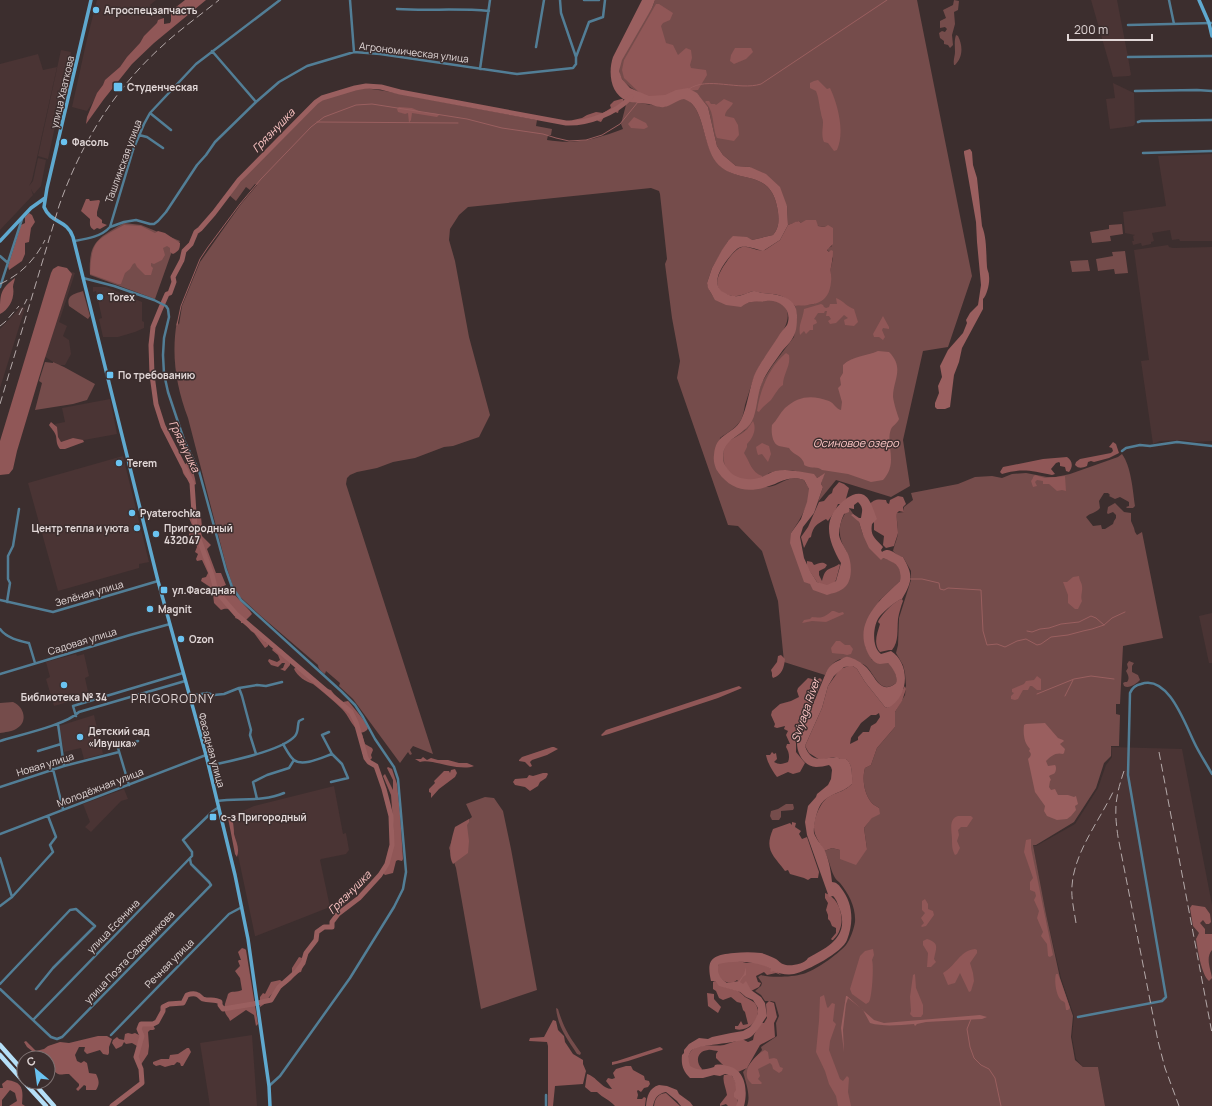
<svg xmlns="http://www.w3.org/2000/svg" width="1212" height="1106" viewBox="0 0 1212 1106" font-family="Manrope,sans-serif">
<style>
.built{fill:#4a3434}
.green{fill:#754c4b}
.forest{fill:#905757;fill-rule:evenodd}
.water{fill:#9a5f5f}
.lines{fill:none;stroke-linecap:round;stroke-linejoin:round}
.stream{stroke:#9a5f5f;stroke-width:1}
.river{stroke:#9a5f5f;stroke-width:5}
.street{stroke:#527e96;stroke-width:2.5}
.secondary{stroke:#5fa9cf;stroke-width:3.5}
.highway{stroke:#b5dff7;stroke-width:4.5}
.rail{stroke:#b4a9a9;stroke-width:1;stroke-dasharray:8 4;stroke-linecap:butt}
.poi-dot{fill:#6ac3f1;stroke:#3c2e2e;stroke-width:1.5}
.labels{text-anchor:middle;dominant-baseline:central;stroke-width:3;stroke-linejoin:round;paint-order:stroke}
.poi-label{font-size:10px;font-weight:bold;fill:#e1d7d7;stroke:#3c2e2e;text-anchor:start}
.street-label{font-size:10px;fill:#e1d7d7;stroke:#3c2e2e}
.water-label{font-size:11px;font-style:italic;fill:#fec6c5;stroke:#3c2e2e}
.quarter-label{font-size:12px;letter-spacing:1px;fill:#e1d7d7;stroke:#3c2e2e}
</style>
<rect width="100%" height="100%" fill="#3c2e2e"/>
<path class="built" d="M97 0H156L150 5 163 18 101 90 87 111 72 107 87 39Z
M1091 0H1117L1128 57 1131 75 1129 76 1113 77Z
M61 50 71 52 48 159 38 156Z
M38 54 43 70 57 67 32 180 29 186 33 181 38 158 46 160 41 186 34 194 31 189 33 195 0 230V64Z
M1113 83 1134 93 1135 124 1133 126 1110 129 1106 99 1115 98Z
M1212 154V241H1180L1179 239 1172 240 1170 230 1152 233 1154 241 1151 242V244L1142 246 1141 243 1133 245 1132 241H1134L1133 236 1135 235 1125 233 1123 212 1166 206 1158 156Z
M1168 245 1169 247 1173 248 1212 247V441L1195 442 1184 440 1160 441 1153 444 1141 361 1149 360 1134 250Z
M69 271 75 273 59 322 67 326 63 336 69 340 71 354 65 365H58L42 355Z
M93 287H106L142 302V321L144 322V328L135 332 118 337H103L99 319 102 318 96 291 93 292Z
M21 307 25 308 0 388V329Z
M110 399 117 434 84 440 59 442 55 424 65 422 62 408Z
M123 456 149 562 139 564V568L58 591 28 483Z
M1212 613V663H1209L1199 616Z
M76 654 77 656 84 654 89 676 85 678 89 696 54 706 46 679 50 677 46 662Z
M94 715 103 754 84 759 81 748 64 752 59 726Z
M1111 747 1182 749 1212 905V1106H1105L1098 1067H1083L1076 1059 1072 1037 1074 1016 1061 978 1046 914 1033 845 1036 846 1075 824 1098 788 1106 765 1112 757Z
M334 786 343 834 346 833 349 850 346 854 321 859 320 860 330 907 256 936H255L239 860 229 817 254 806Z
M124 789 128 799 121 801 91 832 85 827 90 822 83 804Z
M252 1035 257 1106H210L200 1043Z"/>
<path class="green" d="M655 0H917L972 276 948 347 923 351 903 440 910 486 891 497 836 480 818 502 823 487 821 484 824 474 817 478 792 470 776 471 769 473 764 477 750 479 729 472 723 463V450L727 443 745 430 762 382 772 366 794 337 797 315 795 306 814 304 831 281V267L833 258 827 249 832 246 825 227 801 223 799 221 788 225 787 206 750 167 736 166 723 155 717 146 708 107 699 96C684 96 664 98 650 96 639 94 619 83 619 70 619 56 643 22 652 8Z
M954 0 959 1 958 10 954 12 955 24 952 35 953 45 950 48 948 45 944 44V41L940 38 939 33 942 31 945 32 947 29 945 27 940 28V21L946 18 943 10 953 5Z
M956 35 958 36C963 46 963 57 955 65H954C953 60 955 56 955 52 955 46 954 41 956 35Z
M365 88 385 91 537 120 536 126 552 129 551 135H548L547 140C577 145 596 139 623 129L621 124 627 101 664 107 680 99 685 98C687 100 690 102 692 104 704 116 704 146 717 162 736 187 772 165 778 212 779 221 779 228 773 235L752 240 728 241 712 268 707 283C718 327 768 285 785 307 796 322 771 347 763 360 754 373 750 390 745 405 744 410 743 416 741 420 736 428 727 433 720 438L717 471C725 474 762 487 768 487 781 486 787 474 804 480 805 483 808 486 809 489 812 501 798 523 791 533L810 584 837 592 847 552C837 537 837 523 849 508L859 522 863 535 883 558 892 561 898 566 901 572 900 581 879 601 865 646 872 660C877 661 884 660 888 663 894 666 898 678 896 683 880 696 875 674 866 666 864 664 860 663 857 662 843 654 832 660 825 675L784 662 778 601 762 551 738 526 728 525 677 378 680 361 672 318 665 264 667 259 660 194 659 191 651 188 468 207 459 215 450 229 449 240 455 261 469 337 490 415 479 437 453 446 444 447 415 458 393 462 377 468 357 472 350 475 347 478 346 484 433 754 413 746 410 750 412 754 410 755 408 752 400 763 353 699 339 686 340 683 326 671 325 674C322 672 318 669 318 665L262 617 237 594 232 584 226 565 188 418C176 386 171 355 177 321L179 325 177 337 182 306 200 262 241 204 257 185 255 184 250 190 246 187 236 201 229 195 267 152 317 103 321 100 357 89Z
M124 223 141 225 180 241 171 254 155 299 90 275C88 242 98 238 124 223Z
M1122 224 1123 234 1110 236 1111 241 1092 243 1090 232 1109 229V225Z
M1125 251 1128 273 1115 274 1114 269 1098 271 1096 259 1113 256 1112 252Z
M1088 260 1090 271 1072 272 1070 261Z
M83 291 90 316 88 319 69 306C66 295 74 294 83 291Z
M45 362 53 363V362L64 367 95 384 87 400 73 404 35 410 42 383 39 381Z
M1122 454C1131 466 1133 491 1135 506L1133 508H1127L1126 507 1129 506V502L1120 497 1115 499 1109 496 1110 495 1108 493H1104L1099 501 1100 508C1096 513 1090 513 1086 517L1093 526 1101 525 1102 529H1105L1113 524 1114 521 1116 518V515L1113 512 1108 514 1107 513 1108 507 1115 503 1124 512 1131 513V521L1134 528 1135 532 1137 535 1142 532 1163 638 1123 646 1120 704H1116V714L1120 715 1119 746H1111V756L1104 763 1096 788 1074 822 1036 845H1033L1046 914 1060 978 1073 1016 1071 1037 1075 1060 1083 1067H1098L1105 1106H747C751 1096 746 1083 743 1072L762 1050 761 1047 777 1036 776 1023 779 1016 775 1002 771 1001H765L761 995 755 991 761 986 762 983 758 977 761 975C771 978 792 977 803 974 816 970 837 955 846 945 850 940 854 929 855 922 856 908 849 894 840 883 838 881 835 879 834 876 830 868 829 858 824 851L832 848 840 850 867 849 864 828 879 808C877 806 873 805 871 802 864 793 862 779 865 768L871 765 877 748 895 727V712L905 695 906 686 905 673 903 665 896 653 898 645 899 618 911 580V571L903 557 898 556 893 551C894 546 898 537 898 532 898 527 896 517 897 513L904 512V507L913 500 911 493 958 484 975 477 992 476 1002 478 1012 474 1026 473 1047 477H1056L1070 474 1118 457Z
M1129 661 1134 663 1132 666V672L1138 675 1140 680C1136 684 1129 689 1124 686L1123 683 1125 682H1127C1130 678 1128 675 1126 671L1128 668 1127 664Z
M13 702C25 707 28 723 16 729 11 732 5 732 0 733V703Z
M485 797 494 798 503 811 511 849 537 990 481 1009 456 868 449 848 456 829 472 817 466 804Z
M786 804H793L794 808 793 810 781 811V817L779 820H772L770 816 771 811 778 809Z
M556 1008 558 1009C564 1029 569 1036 581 1053L580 1055 577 1054C567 1038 558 1028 556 1008Z"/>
<path class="forest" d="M185 0H206L154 43 132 64 104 99 86 124 87 117 97 93 103 85 105 80 120 67 127 57 140 43 144 36 157 23 158 20 164 18V24L170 23 171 21V11Z
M656 4H659L673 13 670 20 663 23 661 26 666 43 673 45 678 55 686 48 691 50 692 58 690 65 691 68 706 70 707 75 698 90 681 91 660 99 642 95 624 78 622 70 624 60Z
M735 48H751L753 52 746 59 734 64 730 61 731 55Z
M818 80 827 89 830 88C838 105 845 132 837 150L834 151 828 143 824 142C821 135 823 129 823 122 823 119 821 116 821 113 819 105 819 98 816 91L810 88V83L814 81Z
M621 99H623L624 102 619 109 618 113 615 112 604 117 601 122 598 121 596 119 573 125 571 122 573 120 582 118 587 115 596 112 603 113 611 108 610 105 614 101Z
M724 99 733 103C731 108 725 110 725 116L734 118 738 125 739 135 734 141 717 138C712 127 715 111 705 102L706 101H709L711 104H715L716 105Z
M399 107 412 108 421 112 438 114 439 115 437 117 412 113 411 120 409 123 408 113 405 114 398 112 397 109Z
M634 117 646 123 648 127 644 129 631 128 628 124Z
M86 199H89L90 201 99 200 100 201 97 212V216L102 220V223L107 225 100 229 97 228 94 230C89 227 90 224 90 219L81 211Z
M29 213 32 215 35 222 31 228 29 242 25 243V254L22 261 9 270 8 266 21 225 25 223V217Z
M806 220H816L818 226 825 227 828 225 833 228V244L827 250 829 252 831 250 833 251C833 257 832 262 831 267 830 272 832 277 831 282 829 305 813 305 795 306 782 293 778 295 762 293 757 292 755 291 750 292 745 294 738 297 732 296 711 292 716 277 725 264 729 258 735 249 742 247 747 245 758 252 765 250L780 240 788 225 793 223 795 222 799 221 801 223Z
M124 225 141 226 155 233 158 231 165 233 180 243C180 249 179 251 173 254L170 252V248L167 246 163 248 165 255 162 260 154 264 151 263V266L153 268 151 275H145L137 267 135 263 133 264 130 269 125 273 121 284H118L90 274C92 240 95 241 124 225Z
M58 266 67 268 72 274 44 361 17 451 13 469 9 474 0 475V441L51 273 53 269Z
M15 278C15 280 13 284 13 287 15 297 10 309 0 314 0 294 0 289 15 278Z
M836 298C844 301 847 307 854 309L858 322 854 326 845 325 844 320 848 318 844 315 836 323 830 324 828 321 831 319 829 316H826L827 311H825L824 313H818L814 319 816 320 817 323 813 325V330H810L806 334 804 331 800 335C798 325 803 319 804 309L821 304 823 305 824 307 826 308 829 307 830 304H837Z
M883 316 889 327V329L883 328 882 330 885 337 883 340 879 337H874L873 334Z
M786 353 789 355C791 366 783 374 783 385 777 389 775 395 771 400 767 404 762 407 759 412L757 411C760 390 769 367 786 353Z
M753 421C757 429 753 438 747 444V447L744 453C750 462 751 472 762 476V479C755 480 744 482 737 479 725 474 719 454 727 444 731 438 740 436 745 431 748 429 750 425 753 421Z
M51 422 57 427 58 437 61 442 73 438 83 440 84 442 65 449H60C56 444 57 441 56 436 55 432 51 428 49 425Z
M1113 442 1116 444 1119 453 1109 458 1094 462 1091 461 1088 462 1087 466C1082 468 1079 469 1075 465L1076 462 1080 459 1111 453 1113 451 1112 448 1109 447Z
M762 443 769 446 771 454 768 462 762 454 758 455 757 452 756 447Z
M1067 457C1073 461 1073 467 1069 472L1066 471 1065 467 1060 466V463L1059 462 1056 463 1051 469 1055 474 1052 475C1031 471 1023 468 1002 474L1000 472 1003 467 1043 459Z
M189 461 191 462C192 470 195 476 196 484L194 485C185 477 176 470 189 461Z
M1035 475 1045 478 1065 476 1066 491 1062 490 1057 491 1049 484H1043V481L1037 480 1035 482 1037 486 1033 487 1031 481 1033 478V477Z
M839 482 844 484 849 488 845 502 842 504H838L835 511 828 521 826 519C817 524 813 526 811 537L809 538 804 548 801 537 808 527 819 502 824 501 829 495 832 493 833 489Z
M898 496 903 497 906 504 903 507 904 512 899 511 897 513C896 518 898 527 898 533 897 537 895 542 894 546L886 548 883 545 884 536 874 530V518L868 506C874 499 877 499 886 500L887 503 889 504 890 500Z
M191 509 195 514 198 513 201 517 202 527 200 529 202 536 211 545 207 549 216 573H221L226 585 221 587V591L225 594 232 592 250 611 252 614 246 620 264 636 266 643H268V646L265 648 254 633 251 631 244 623H241V620L235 618 236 615C231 610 228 607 221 610L214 603 213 594 210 587 201 581 202 578 206 577 208 573 202 560 197 561 196 559 198 554 195 552 197 547 196 543 190 541 193 538 189 535 192 525 189 518 191 515 188 512Z
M807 561 812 562 814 565C819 563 823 561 827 565L825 568 819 571V575L822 581C826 565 830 571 839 564L840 565 836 580 834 583 827 587 817 582 807 567Z
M1079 576C1079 580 1082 583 1082 586 1083 592 1080 596 1082 601L1078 609H1075L1068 603V595L1063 582H1067L1073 577Z
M902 599 903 601C901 606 899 613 898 619 897 630 899 642 892 650H889L880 652C873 644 877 634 880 624L878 622C881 615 894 601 902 599Z
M832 611H834L839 613 843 612 844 614 826 622 812 621 802 623 804 620 810 619 812 617C822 618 823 618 832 611Z
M836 641H840L845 645H850L853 649 851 654 847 655C842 653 837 654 832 653L831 648Z
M275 646 282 650 290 659V665L285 671 280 669 283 668 285 663H282L278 667 271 665 268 661 269 659 277 662 280 660 278 655 272 650Z
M781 655 785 659C784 668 782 675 773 678L772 676V673L771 670 777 662 778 656Z
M849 666H853L857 669 865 682 885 707 888 708 902 691 905 686 906 689 902 701 895 712V727L877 748 871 765 865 768C862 779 864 793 871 802 873 805 877 806 879 808L880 814 872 818 864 828 867 849 856 865 840 859V850L832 848 824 851C822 846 817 840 815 834 811 823 820 801 830 796 838 792 845 791 852 784 852 775 853 765 846 759H840L834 757 820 760 809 753 805 746 822 708 828 686 840 669ZM879 713 880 717 876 723 871 726 869 732H863L858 737V740L850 744 851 738 861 723 871 715H876Z
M296 667C309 671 320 688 331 690L336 697 343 702 348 701 349 702 363 719 368 728 367 730C364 732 362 734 359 731 351 725 349 716 342 709 333 700 323 692 313 684 306 682 297 676 294 669Z
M1037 676 1041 679V690H1037L1032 686H1030L1028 690H1023L1018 699 1015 700 1011 699V696L1014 693 1012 692V689L1024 684 1026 681 1034 680Z
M808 678 816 680 820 678 822 680 808 713 801 736 796 743V752L805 763 800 772 793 774 788 772 777 777C773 772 767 762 766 755H770L772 752 774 754 776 753 777 759 774 762C779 765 783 764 788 762 790 757 789 752 786 747L787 744H790L786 735 788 731 784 729 785 726 777 728 774 727 775 724 771 715 772 711 780 704 791 701 799 697 797 691 798 688Z
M739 686 742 688 718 698 609 734 602 736 601 735 606 730Z
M362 734 365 744 372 748 373 750 371 755 372 758 369 761H367L365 759V756L362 753 363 748 359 740 360 735Z
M552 747H554L558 749 547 755 532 760 530 762 532 766 530 767 525 762 519 761V760L522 757Z
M423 757 427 760 431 758 438 760H448L459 763H467L474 766C459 772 430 758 420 762L415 759H421Z
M388 767 392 769 397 784 400 813 403 859 402 861 398 860 396 861 393 873 385 875 383 873 391 855 394 834 391 795 383 776 385 774 393 790V780L387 768Z
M455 769 457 773 455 777 439 789 431 798V793L429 792V789L435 783 434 781 444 771H449L450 773 451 770Z
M543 773H547L548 774 546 778 540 782 538 786 530 791 525 787 515 785 513 782 515 779 527 778 529 775 533 776Z
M958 816H971L973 818 967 827H961L958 830 959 835 957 841 960 848 957 854 955 855C952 849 952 846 952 839 952 832 948 819 958 816Z
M232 817C233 822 234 828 234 834 236 842 240 848 237 857L235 854 228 818Z
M469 819V822L467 825 469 841 468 853 453 864C447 854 452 837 455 827Z
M792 822 796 823 795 827 801 831 799 834 802 839 807 837 819 872 818 878H811L808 880 804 878 790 874 788 870 785 871C773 855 764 850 773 829L790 823 792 825Z
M1031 839V848L1053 955 1050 957 1048 956 1047 944 1041 936 1043 932 1037 918 1039 911 1034 900 1036 896 1035 892 1030 890V882L1033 878 1024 852 1026 840Z
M825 893C838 897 845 916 840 929 839 933 836 937 833 940H832L831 939 836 933V928L832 926 830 921 828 919V915L826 910 828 903 825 898Z
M925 899 928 904V909L933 911 934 915 926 926 922 927 921 926 924 923 921 918 925 913 922 910V901Z
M1192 905 1205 907 1210 914 1211 922 1209 924H1206L1203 920 1200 923 1205 929V934H1212V950C1205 958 1211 970 1212 978L1209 981C1201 974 1198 950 1196 939L1199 933 1193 926 1190 908Z
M927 939C940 943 936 948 934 959L936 962 931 967H927L928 953 923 945V941Z
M242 948 245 949 246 950 258 1024 256 1026 254 1015 246 1010 230 1021C229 1017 226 1016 225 1012 223 1006 227 999 228 994 232 990 237 993 242 990L240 978 235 971 240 966 238 961 239 960H241L238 952Z
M873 949 874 955 872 960C874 965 872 998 869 1002 868 1003 867 1003 866 1004L852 994 850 989 860 956 865 951Z
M975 949 977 950V953L970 963 973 973 974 981 971 991 969 992 968 990 960 973 955 983 948 985 943 973C956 966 959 951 975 949Z
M299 957 302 958 301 964 303 966 301 972 296 973C291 984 279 987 271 995 266 1000 267 1003 260 1007V997L263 993 265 994 271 982 280 980 284 983 292 975V968Z
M720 961H738L747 963 754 962 761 963 777 972 781 975 776 973 767 975 764 972 756 976 758 982 761 983 759 987 751 991 745 984H741L737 980C729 987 721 980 716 972Z
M915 974 916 988 923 1005V1014L921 1017H913L910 1014 911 1011 910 997 913 975Z
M1056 974H1058L1060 979 1070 1008 1068 1010H1066L1065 1003C1064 1001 1061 1001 1060 999 1056 994 1054 980 1056 974Z
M715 981C722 988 730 988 738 991 741 993 743 995 745 997 750 1000 755 1001 757 1007 762 1018 748 1033 735 1029V1026H738L741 1021 743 1025 748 1024 745 1012 743 1010 741 1003 737 1002 731 997 723 1000 719 998 716 991 713 989V982Z
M707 993 714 994V999L721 1007 718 1013 708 1006Z
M824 995 827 1007 828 1008 832 1003 835 1004 833 1021 836 1024 830 1041 829 1050 840 1079 843 1081 847 1076 849 1078 848 1092 851 1106H838L836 1096 829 1084 825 1071 816 1052 819 1021 820 997Z
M769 1001 774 1003 777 1017 774 1023 775 1037 760 1045 747 1068 738 1072 726 1068 716 1058V1054L718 1051C715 1051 711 1049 708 1050 697 1051 695 1062 702 1069L701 1071C696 1070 692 1071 689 1067 687 1064 688 1061 688 1058 691 1041 713 1047 724 1045 730 1043 736 1041 742 1039L748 1042 753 1040 754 1035 760 1023H764L767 1018 766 1004Z
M553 1020 556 1021 558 1030 564 1036 565 1042 573 1054 583 1060V1064L586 1071 583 1084 555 1086 553 1106H548V1046L547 1042 529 1041 530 1038 544 1037Z
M143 1024 153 1025 155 1029 153 1030H150L148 1032 149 1046 148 1054 140 1066 136 1056C139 1041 147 1046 140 1027Z
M128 1033 132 1034 135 1033 141 1036 137 1046 132 1043 126 1044 124 1042 122 1046 116 1049 112 1043 113 1040 117 1037 119 1039 124 1040 125 1034Z
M98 1036H107L112 1039 109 1047V1053L108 1055 103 1054 100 1050 87 1054 84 1051 85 1047H79L75 1055 77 1061 81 1063 84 1061 87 1063 89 1073 96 1074C99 1080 100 1084 96 1090H86V1086L84 1085 78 1091 76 1089 79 1086V1084L69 1074C59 1074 60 1077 52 1069L48 1072V1058H41L27 1047 24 1042 26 1041 36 1051 44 1049 48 1046 60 1042 69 1043Z
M660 1047 663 1049 662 1050 628 1061 612 1065V1062L617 1061Z
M187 1048H189L191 1052 183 1066H181L180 1063 177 1062 174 1065H172L165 1067 160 1065 156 1066 153 1064V1062L161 1059H169L170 1055 178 1054Z
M765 1050 768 1052 769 1059 774 1058 777 1059 780 1067 783 1068 782 1071 779 1073 773 1069 772 1065 770 1063 758 1069 760 1076 758 1079 762 1083 761 1084H752C750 1082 747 1079 747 1076 745 1066 757 1054 765 1050Z
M626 1066H631L633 1070 644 1076 645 1080 649 1081 650 1084 648 1087 644 1088 641 1092 638 1090 637 1091 638 1095 637 1099H642L644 1097 646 1098 645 1106H615C610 1100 603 1098 597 1092H591L585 1087 587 1074C596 1076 602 1089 612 1089L606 1081 608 1078 612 1079 615 1078 613 1073 616 1069Z
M724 1075H731C739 1083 737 1095 738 1106H728L726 1104 720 1106V1104L727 1095C726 1088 722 1081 724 1075Z
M7 1080C24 1082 23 1091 22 1104L25 1106H9L17 1101 15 1093 10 1090 2 1100V1106H0V1088H3L2 1084Z
M666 1093 680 1106H654C655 1098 658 1094 666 1093Z"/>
<path class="water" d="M642 0H655L652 8 622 60 619 71 622 79 630 88 649 96 665 95 676 90 688 88 697 93 708 107 717 146 723 155 736 166 750 167 766 174 780 187 787 206 788 225 780 240 763 251C755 249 743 244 737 249 727 258 706 284 725 293 727 294 731 296 734 296 741 297 747 292 754 291 757 291 760 293 763 293 776 294 797 296 797 315 797 320 797 328 795 333 793 339 788 345 783 350 776 360 767 371 762 383 757 394 757 412 752 421 744 436 723 438 723 457 723 460 723 462 725 465 728 470 732 475 738 477 745 480 757 480 764 476 768 474 771 472 775 471 788 468 801 472 814 474L817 478 825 473 821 484 823 487 814 513 803 527 800 537 804 558 810 571 817 582 827 585 836 581 841 563C827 539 821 517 847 498 852 495 858 492 864 495 871 499 874 512 877 519L872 524C870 536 875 538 883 547L881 550 882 552C890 546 895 555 903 557 913 575 913 580 902 599 897 600 884 611 880 616 873 624 871 647 881 654L891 651C911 664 909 697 888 708L885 707 865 682 857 669 853 666 844 667 834 676 828 686 822 708 805 746C811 764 823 758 837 757L840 759H846C853 764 852 775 852 784 843 793 829 793 821 804 817 809 813 827 814 833 816 839 821 844 824 849 829 859 831 872 832 882 836 882 839 885 841 888 853 903 854 922 847 940 843 952 807 971 794 974 788 975 779 974 773 971L771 972 770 971 771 969C757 961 735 960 719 964 716 973 720 978 727 983L739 981 744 974 746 967V975L743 977 740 982 743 984 746 981 751 990 761 997 765 1003 767 1016C762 1023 756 1034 749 1038 736 1044 697 1044 691 1051 687 1056 689 1062 690 1066 698 1071 705 1070 714 1067L715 1065C720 1064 723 1065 728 1066 746 1070 748 1091 744 1106H736L738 1100 734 1097V1093L736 1090 735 1082 732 1076 725 1074 720 1076 714 1075 703 1078H690C683 1071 681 1065 682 1055L684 1053V1050L689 1044 699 1038 708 1039 712 1037 731 1033 743 1031 750 1027 755 1020 758 1013V1008L753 1000 746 997 740 992 719 986 715 981H711C706 959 712 955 734 953 743 952 752 952 761 953 766 954 772 957 776 959 780 962 781 964 786 965 792 966 805 964 808 958 828 947 849 937 840 910 838 905 837 900 833 896L829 897 807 835 805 822 808 806 816 797 817 794 828 785 831 779 832 770 831 767 829 765C825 766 820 767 816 767 804 766 797 754 797 743L825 675C828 667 832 663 840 660 842 659 845 656 848 657 854 658 862 663 866 667 875 675 880 696 896 683 898 676 893 668 888 663 885 663 883 664 880 664 873 664 868 654 866 649 855 620 882 598 900 581 902 566 896 563 883 558L881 560 869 548 863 535 859 522 851 515 853 514 859 518H861C862 511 864 508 858 502L854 505V509L849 508V512L844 514C841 520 839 528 839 535 840 541 844 546 847 552 852 561 853 580 845 587 840 592 833 593 827 595L813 590 810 584 804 582 790 543 791 533 801 519 807 502 809 489 804 480C793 476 784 480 775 484 752 493 733 493 718 472 715 468 713 460 714 455 716 432 732 436 741 420 747 408 749 390 754 376 760 362 770 350 778 337 780 333 784 329 787 325 793 310 780 299 766 301 755 302 749 300 741 307L726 305 715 300 708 288 707 283 712 268 722 250 728 241 733 236 747 237 752 240 773 235C779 228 779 221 778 212 772 165 736 187 716 162 704 146 704 116 692 104 690 102 687 100 684 99 677 100 671 106 664 107 660 108 653 105 649 104 642 103 633 103 627 101 610 94 608 72 613 57Z
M970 149 972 152 973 165 977 178 982 226C987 238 986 254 987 267 987 270 989 272 989 276 990 283 987 295 983 299V309L962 348 959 362 954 375 950 407 945 409H937L935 407V403L939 393 938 386 942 377 940 366 948 350 963 333 967 323 966 320 970 313 978 305 981 285 977 242 976 222 964 153V151Z
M878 351 889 352C905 368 893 380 893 397 894 404 897 413 899 419 897 424 893 425 891 429 885 445 899 463 883 480L871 482 848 474 822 470C817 466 812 469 806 466 803 465 805 464 803 461 800 455 792 454 789 448 786 447 782 447 779 446 772 444 771 432 772 425 777 420 780 413 785 408 799 395 813 395 829 401 834 403 836 409 841 410L842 402 838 388 841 385 840 378 843 373V365C852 356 867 356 878 351Z
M1045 723 1058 738 1063 740 1064 741 1060 744 1065 749 1064 753 1063 754C1056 752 1051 756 1046 761L1048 766 1055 765C1056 766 1056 768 1056 769 1055 775 1054 773 1049 776L1051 780 1050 781 1049 787 1051 790 1055 789 1058 795H1068L1074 797 1076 796 1078 804 1075 806 1076 810 1071 816 1067 819 1057 820 1047 816 1044 811 1045 806 1035 792 1028 759C1031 756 1032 754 1029 751L1030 749C1024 743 1023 734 1024 725L1026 724Z
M846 996H847L874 1020 884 1023 980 1015 987 1017 982 1019 926 1022 917 1024 915 1026 914 1024C899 1025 884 1027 870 1023L863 1010 848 998 846 1004 843 1030 844 1052 841 1028Z
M659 1085 667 1086 677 1090 679 1094 690 1102 693 1106H681L677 1101 666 1092C657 1094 655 1098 653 1106H646C647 1096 649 1088 659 1085Z"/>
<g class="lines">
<path class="stream" d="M689 89C707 76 739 91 761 84L887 0
M317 122 458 123
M177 325 181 306 200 259 208 247 240 204 261 179 311 127 324 117 356 105 372 104 467 119 502 128 543 134 556 138 569 141 586 140 602 135 620 124 638 102
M910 579H922L939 583 940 589 944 590 948 588 981 590 983 631 987 645 997 644 1005 647 1017 641 1026 639 1037 645 1041 644 1051 637 1068 635 1083 631 1092 629 1104 625 1112 618 1125 612
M1027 631 1032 632 1040 629 1049 628 1061 624 1079 622 1091 616 1096 618 1104 625
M1037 694 1074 679 1091 676 1114 679
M1065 696 1073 680
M971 1019 967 1029 970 1047 974 1058 981 1065 989 1069 995 1078 1001 1106"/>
<path class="river" d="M112 1106 142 1083 141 1069 136 1057 142 1036 139 1029 141 1024H153L157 1022 163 1011V1007L169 1004 183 1003 187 995C190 994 195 993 198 995 200 996 201 998 203 999 209 1001 215 999 220 1002V1005L223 1009 253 1004 271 1000 279 987 297 971 303 963 306 953 316 940 317 932 324 927H332V922L338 914 359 898 380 875 387 864 392 845 391 816 384 789 376 766 369 762 366 758 356 722 351 712 236 614 216 591 212 575 195 528 192 483 163 426 156 404 152 375 151 345 153 327 160 310 167 294 170 293 174 282 173 277 182 260 184 251 191 244 196 232 200 229 214 213 239 180 316 102 322 98 355 88 366 86 381 87 400 92 566 123C588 124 616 113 631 97"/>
<path class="street" d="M350 0 354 52
M584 0H599
M1169 0 1174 24
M397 9C428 11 458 8 489 11
M1128 25 1212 23
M536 47 544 0
M212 51 256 102
M576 57 589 22 603 17 605 0
M1128 57 1212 56
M480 69 490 0
M1135 91 1197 90 1212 91
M150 113 171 130
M1138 122 1141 121 1212 120
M139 135 147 137 163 148
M1143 153 1212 151
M110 227 124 222 136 220 150 224H154L158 221 166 212 197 165 206 155 215 142 256 102 279 82 307 66 354 52 380 54 517 74 573 68 576 64V57L561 13 560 0
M74 241C86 239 101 237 110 227L133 150 144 124 150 113 196 64 280 0
M0 256 8 263
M83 278 114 286 154 300 166 306 168 309 169 317 164 338 163 355 164 374 168 392 184 440 199 471 226 570 232 587 241 600 341 691 355 705 363 717 375 739 394 767 398 779 406 872 403 889 394 907 350 978 280 1076 269 1086
M0 287 22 219
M1122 451 1126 448 1140 445 1150 446 1177 442 1212 446
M0 600 53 612 158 581
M7 602 10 583 8 579V556L13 546 19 509
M0 629C6 638 20 641 29 643L35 663
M0 674 130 635 170 624
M239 688 242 696 251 730 250 735 256 754
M190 696 207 693 214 695 224 694 239 688 257 685 266 686 282 682
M76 716 73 706 183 673
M58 724 64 766
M329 732 322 735 332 754 342 764 348 778 331 782
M0 741C19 735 66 725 79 712L185 681
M283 744C286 749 290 757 294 760 303 767 323 757 332 754
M38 751 61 744
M209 766C229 761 282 751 295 736 299 731 297 726 299 721L303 719
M53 769 63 809
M129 785 118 748 138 741
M0 787 64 766 119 752
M257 799 253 782 267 775 289 768 294 760
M217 801C240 798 263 802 284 793
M0 834 206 755
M0 858 12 897
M0 906 12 897 53 852 50 845 56 837 48 816
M0 984 70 910 76 909 95 926 53 968 36 989
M0 989 51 1037 57 1039 62 1037 211 885 209 882 191 864 190 859
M1078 1017 1162 1001 1166 997 1128 775 1130 693C1132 688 1136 685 1141 684 1168 674 1185 724 1194 742 1199 753 1206 763 1212 774
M33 1020 192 856V852L183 840 213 811 219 807
M111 1035 229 914 242 907
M546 1095V1106"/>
<path class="secondary" d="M91 0 47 188 44 207C51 224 67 219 73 237L158 581 206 755 235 875 248 939 269 1086 270 1106
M1199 0 1209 23 1212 36
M0 241 31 208 45 198"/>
<path class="highway" d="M0 1045 24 1072
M0 1055 24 1082
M24 1082 46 1106
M33 1082 54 1106"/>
<path class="rail" d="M0 284C20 275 35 260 45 240
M19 315 27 299
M0 326 5 322 19 306
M0 404 59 206C80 146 112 92 160 48 178 31 199 16 219 0
M1159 752 1212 1033
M1124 771C1115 798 1114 809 1118 837L1158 1041 1165 1068 1179 1106
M1076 923C1074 910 1071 898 1072 886 1074 852 1100 820 1114 790"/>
</g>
<g class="poi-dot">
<circle cx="96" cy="10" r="4"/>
<rect x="113" y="82" width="10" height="10" rx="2"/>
<circle cx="64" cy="142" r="4"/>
<circle cx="100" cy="297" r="4"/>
<rect x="106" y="371" width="8" height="8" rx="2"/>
<circle cx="119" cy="463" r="4"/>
<circle cx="132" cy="513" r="4"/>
<circle cx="137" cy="528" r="4"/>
<circle cx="156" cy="534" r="4"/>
<rect x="160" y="586" width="8" height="8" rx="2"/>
<circle cx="150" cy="609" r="4"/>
<circle cx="181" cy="639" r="4"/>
<circle cx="64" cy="685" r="4"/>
<circle cx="80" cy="737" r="4"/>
<rect x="209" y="813" width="8" height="8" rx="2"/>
</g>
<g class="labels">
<g class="poi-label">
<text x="104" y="10">Агроспецзапчасть</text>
<text x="127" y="87">Студенческая</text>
<text x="72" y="142">Фасоль</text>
<text x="108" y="297">Torex</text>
<text x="118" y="375">По требованию</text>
<text x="127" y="463">Terem</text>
<text x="140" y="513">Pyaterochka</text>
<text x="129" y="528" text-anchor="end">Центр тепла и уюта</text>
<text x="164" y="528">Пригородный<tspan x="164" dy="12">432047</tspan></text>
<text x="172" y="590">ул.Фасадная</text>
<text x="158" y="609">Magnit</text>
<text x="189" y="639">Ozon</text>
<text x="64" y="697" text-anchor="middle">Библиотека № 34</text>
<text x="88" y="731">Детский сад<tspan x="88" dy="12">«Ивушка»</tspan></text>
<text x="221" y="817">с-з Пригородный</text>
</g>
<g class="street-label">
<text transform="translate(414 52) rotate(7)">Агрономическая улица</text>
<text transform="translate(62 92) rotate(-77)">улица Хваткова</text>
<text transform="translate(123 161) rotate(-70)">Ташлинская улица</text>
<text transform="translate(89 593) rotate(-16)">Зелёная улица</text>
<text transform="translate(82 641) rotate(-17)">Садовая улица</text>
<text transform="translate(212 750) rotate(75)">Фасадная улица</text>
<text transform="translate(45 764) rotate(-17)">Новая улица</text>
<text transform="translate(100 787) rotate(-21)">Молодёжная улица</text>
<text transform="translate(113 926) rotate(-46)">улица Есенина</text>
<text transform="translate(129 957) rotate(-46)">улица Поэта Садовникова</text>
<text transform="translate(169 963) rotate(-45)">Речная улица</text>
</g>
<g class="water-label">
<text transform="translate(273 130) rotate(-46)">Грязнушка</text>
<text x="856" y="442">Осиновое озеро</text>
<text transform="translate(185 446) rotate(64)">Грязнушка</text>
<text transform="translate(805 710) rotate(-71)">Sviyaga River</text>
<text transform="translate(349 892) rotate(-45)">Грязнушка</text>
</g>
<g class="quarter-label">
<text x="173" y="698">PRIGORODNY</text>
</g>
</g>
<g transform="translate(36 1070) rotate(331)"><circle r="19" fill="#3c2e2e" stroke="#7e7272"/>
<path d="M0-3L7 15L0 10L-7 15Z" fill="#6ac3f1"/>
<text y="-6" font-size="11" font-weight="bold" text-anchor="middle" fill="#e1d7d7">С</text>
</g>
<path d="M1068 34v6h84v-6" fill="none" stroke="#e1d7d7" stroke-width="2"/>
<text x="1074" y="34" font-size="12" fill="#e1d7d7" stroke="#3c2e2e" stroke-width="3" paint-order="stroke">200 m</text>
</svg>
